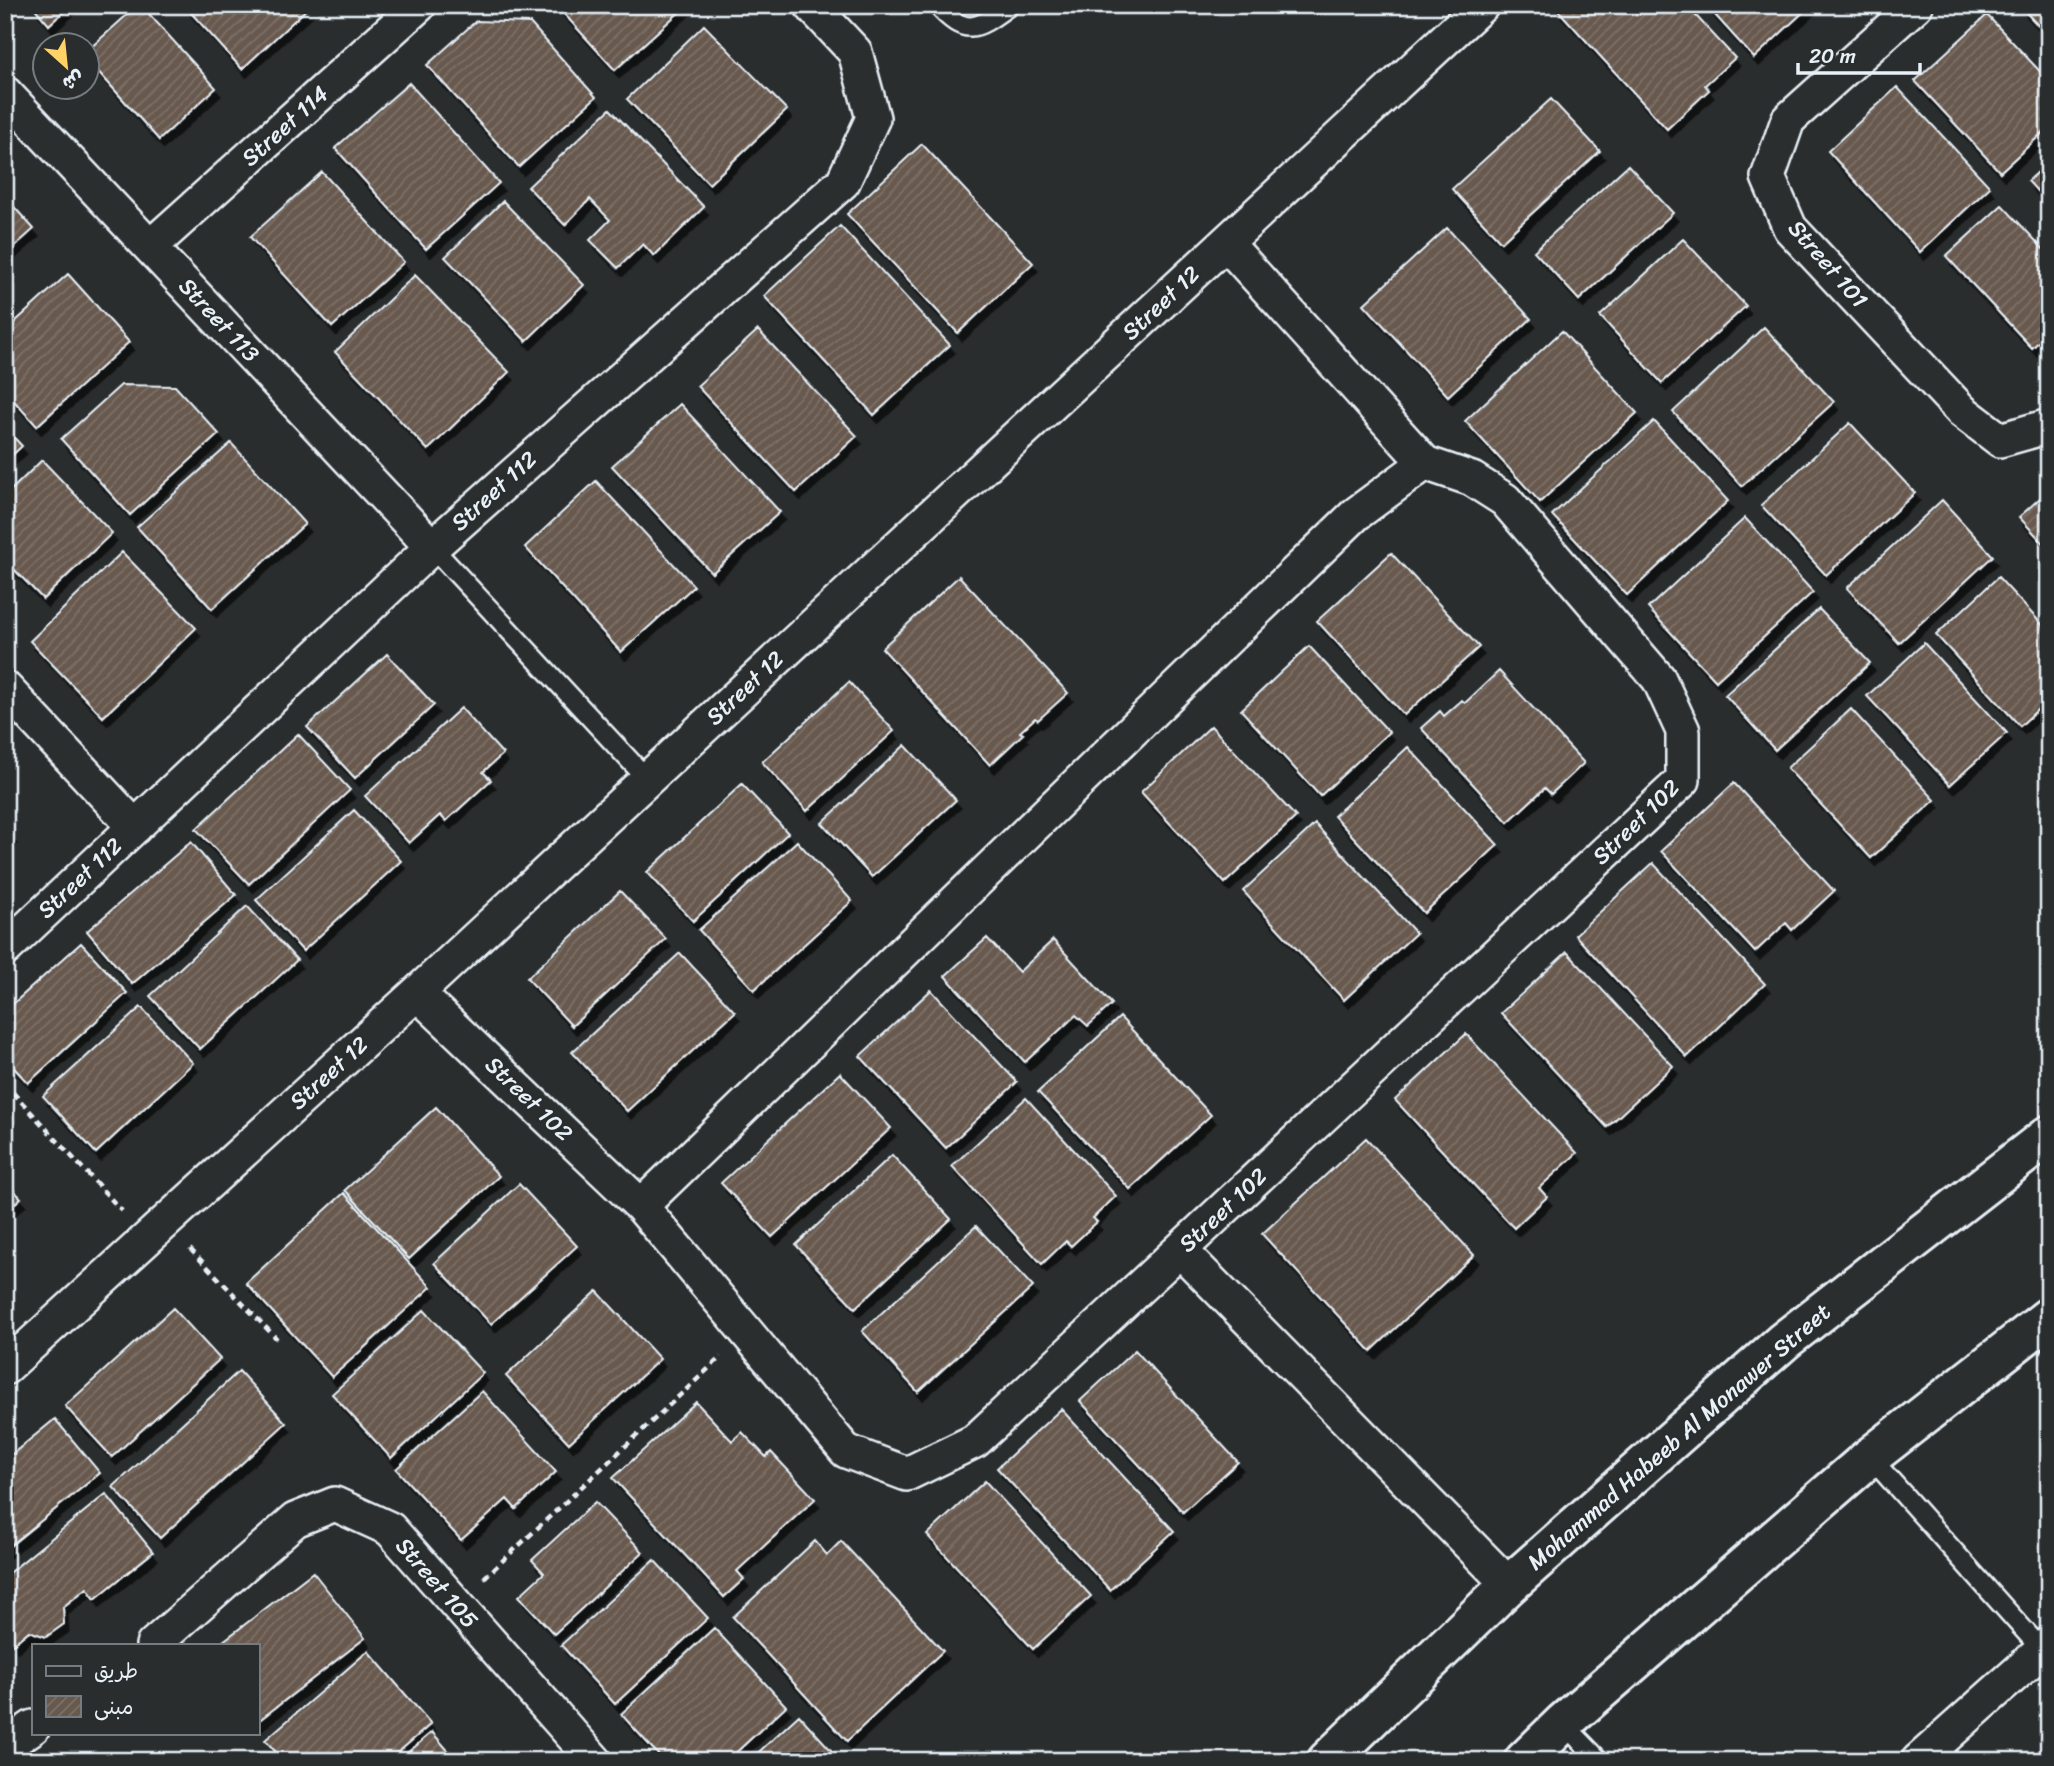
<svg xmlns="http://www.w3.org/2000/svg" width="2054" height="1766" viewBox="0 0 2054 1766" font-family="Sriracha,'Playpen Sans Arabic',sans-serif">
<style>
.building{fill:url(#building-hatch);stroke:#e8f1f8;stroke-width:2;filter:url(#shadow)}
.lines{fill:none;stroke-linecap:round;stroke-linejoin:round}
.lane-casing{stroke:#e8f1f8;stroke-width:23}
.street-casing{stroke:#e8f1f8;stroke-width:38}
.secondary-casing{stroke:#e8f1f8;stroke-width:44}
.path{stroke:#e8f1f8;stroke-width:4.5;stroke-dasharray:7 5;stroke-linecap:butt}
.lane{stroke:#2a2d2e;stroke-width:18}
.street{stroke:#2a2d2e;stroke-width:33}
.secondary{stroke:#2a2d2e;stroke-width:38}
.labels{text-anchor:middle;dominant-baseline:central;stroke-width:5;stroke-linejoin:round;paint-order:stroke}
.street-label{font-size:23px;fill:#e8f1f8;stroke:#2a2d2e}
</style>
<defs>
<pattern id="building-hatch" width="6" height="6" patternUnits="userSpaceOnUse" patternTransform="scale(1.75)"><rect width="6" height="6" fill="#67594e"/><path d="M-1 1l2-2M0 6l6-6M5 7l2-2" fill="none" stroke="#7d7168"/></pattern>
<filter id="shadow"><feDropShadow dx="4.5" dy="8" stdDeviation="0" flood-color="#0009"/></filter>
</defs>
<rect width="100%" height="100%" fill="#2a2d2e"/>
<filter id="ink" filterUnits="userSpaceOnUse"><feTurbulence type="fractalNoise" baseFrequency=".0143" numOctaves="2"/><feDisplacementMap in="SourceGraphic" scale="14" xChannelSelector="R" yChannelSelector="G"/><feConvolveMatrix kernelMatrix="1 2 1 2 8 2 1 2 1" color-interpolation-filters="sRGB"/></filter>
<g filter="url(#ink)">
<path class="building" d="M32 5H71L49 25Z
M138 5H141L216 88 159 140 88 60V50Z
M184 5H311L242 69Z
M556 5H687L615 70Z
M1561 5H1686L1735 58 1705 85 1709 90 1667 129 1557 9Z
M1706 5H1811L1754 58Z
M2019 5H2049V37Z
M1987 15 2049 81V127L2000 172 1915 81Z
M476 21 530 23 596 97 519 167 427 65Z
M704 25 787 110 709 184 627 99Z
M409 83 499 183 426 249 335 148Z
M1897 87 1990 187 1920 252 1828 151Z
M1551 99 1600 151 1501 242 1452 189Z
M610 109 704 207 654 256 643 244 618 268 590 240 610 220 590 199 565 225 528 187Z
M922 144 1033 263 958 333 847 214Z
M2049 162V204L2028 181Z
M1628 165 1673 213 1579 300 1534 251Z
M322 172 404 262 332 327 250 237Z
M5 197 34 229 5 255Z
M503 201 584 285 526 341 445 257Z
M2002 205 2049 255V332L2032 348 1946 256Z
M840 226 950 345 874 415 764 296Z
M1447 228 1531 319 1448 396 1364 304Z
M1683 239 1746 306 1662 383 1600 316Z
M68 274 129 342 37 426 5 391V331Z
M415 275 509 372 428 450 335 352Z
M1764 327 1834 402 1742 486 1673 412Z
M758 330 857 436 796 492 697 386Z
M1562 331 1637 413 1540 502 1465 421Z
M121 385 175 386 219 434 130 515 61 439Z
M680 404 780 512 712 573 612 466Z
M1654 421 1728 501 1627 595 1552 515Z
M1850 423 1915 493 1826 575 1761 505Z
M5 428 22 446 5 462Z
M231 443 305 524 212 609 137 527Z
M42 460 112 533 43 599 5 560V496Z
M596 481 694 586 621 652 525 547Z
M2049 490V549L2019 517Z
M1942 500 1993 556 1899 643 1847 588Z
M1745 518 1813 592 1716 681 1648 608Z
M122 552 196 628 103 717 30 641Z
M1391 553 1479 647 1404 715 1317 621Z
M959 576 1068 693 1038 720 1035 718 1020 732 1023 734 990 765 882 648Z
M1998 577 2049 632V699L2020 726 1936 635Z
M1819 609 1870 663 1775 750 1725 695Z
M1924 643 2007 733 1950 785 1867 696Z
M1309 646 1389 732 1320 796 1241 710Z
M387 654 434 705 355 778 307 727Z
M1499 671 1584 763 1551 794 1545 788 1508 822 1421 728 1440 711 1444 716 1462 700 1465 703Z
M849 682 894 731 807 811 762 762Z
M461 708 503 754 483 772 491 780 446 821 440 815 409 843 365 796Z
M1851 709 1935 800 1871 858 1787 768Z
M1211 726 1296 817 1225 883 1141 792Z
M298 734 350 790 249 884 196 829Z
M905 745 956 800 872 877 822 823Z
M1408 747 1498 845 1424 913 1334 816Z
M1734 783 1834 891 1792 930 1786 923 1755 952 1661 851Z
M742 784 788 833 693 921 647 872Z
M354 810 401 861 303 951 256 900Z
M1315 824 1416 933 1344 1000 1243 891Z
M5 828 12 836 5 842Z
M797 841 852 901 754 990 699 930Z
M191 842 236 895 132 984 87 931Z
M1653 863 1765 984 1687 1057 1575 935Z
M620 891 666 939 572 1026 527 978Z
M247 906 297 960 200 1049 150 996Z
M987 938 1019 972 1053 940 1112 1004 1088 1026 1076 1015 1025 1062 945 976Z
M81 943 127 993 28 1083 5 1058V1011Z
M1567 952 1673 1066 1607 1127 1501 1013Z
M680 953 735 1012 627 1111 572 1052Z
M931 990 1017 1082 946 1148 860 1056Z
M141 1007 193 1063 96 1153 43 1096Z
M1120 1017 1211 1115 1130 1189 1038 1092Z
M1466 1034 1577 1153 1539 1188 1547 1197 1514 1228 1395 1100Z
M840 1073 891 1128 772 1237 721 1183Z
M1026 1098 1116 1196 1093 1218 1097 1222 1071 1246 1066 1241 1042 1264 952 1166Z
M436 1107 499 1176 409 1259 345 1190Z
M1366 1138 1474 1255 1371 1351 1262 1234Z
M892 1155 951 1219 855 1308 796 1245Z
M5 1181 21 1198 5 1212Z
M519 1184 577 1246 491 1324 434 1263Z
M344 1193 431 1287 332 1377 246 1283Z
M976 1226 1033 1287 918 1392 862 1331Z
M597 1291 660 1359 569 1443 506 1376Z
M173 1308 220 1359 112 1457 65 1406Z
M424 1310 483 1373 391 1458 332 1394Z
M1135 1350 1238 1462 1183 1512 1080 1401Z
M239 1371 286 1423 160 1538 113 1487Z
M482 1391 556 1472 516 1509 507 1499 461 1540 396 1469Z
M696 1402 732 1441 742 1432 766 1457 771 1452 815 1499 737 1571 744 1579 724 1597 613 1478Z
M1061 1409 1174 1531 1110 1590 997 1468Z
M55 1419 100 1473 5 1550V1460Z
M985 1481 1091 1596 1033 1649 927 1535Z
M106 1494 153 1552 95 1599 87 1588 63 1607 64 1624 46 1637 29 1631 13 1644 5 1635V1576Z
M595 1502 643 1552 554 1634 519 1596 544 1573 532 1560Z
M815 1541 827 1555 841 1541 943 1651 847 1741 733 1617Z
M654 1560 708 1618 615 1704 561 1645Z
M313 1572 365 1638 257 1722V1645H218Z
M714 1628 786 1706 727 1761H664L621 1714Z
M368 1651 431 1724 388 1761H284L265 1740Z
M799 1715 841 1761H749Z
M432 1732 457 1761H398Z"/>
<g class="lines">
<defs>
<path id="lane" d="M937 5C967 39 978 28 1010 5
M432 547 647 779
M1870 1457 2042 1650
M1563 1723 1600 1761"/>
<path id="street" d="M1916 5 1788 120 1768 177 1790 228 1962 411 2000 440 2049 426
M5 93 432 547
M1226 243 1425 463
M150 247 419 5
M5 688 135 827
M5 949 432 547 843 182 873 118 855 52 811 5
M417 993 641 1206 846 1451 907 1474 975 1441 1683 780V731L1659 679 1505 500 1472 479 1425 463 1356 514 641 1206
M1180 1250 1509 1585
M5 1368 417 993 1482 5
M153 1645 295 1520 335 1504 390 1529 595 1761
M5 1746 33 1727
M1918 1761 2049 1644"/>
<path id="secondary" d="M1327 1761 1509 1585 1784 1341 2049 1135
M1524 1761 1563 1723 1870 1457 2049 1317"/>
</defs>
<use href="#lane" class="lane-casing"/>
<use href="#street" class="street-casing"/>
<use href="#secondary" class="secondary-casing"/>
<path class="path" d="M5 1084 122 1211
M190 1249 277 1339
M484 1578 721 1357"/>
<use href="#lane" class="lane"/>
<use href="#street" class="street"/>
<use href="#secondary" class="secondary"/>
</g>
</g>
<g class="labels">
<g class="street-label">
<text transform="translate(285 126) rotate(-42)">Street 114</text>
<text transform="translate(1828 264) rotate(49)">Street 101</text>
<text transform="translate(1161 303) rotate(-43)">Street 12</text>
<text transform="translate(219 320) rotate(47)">Street 113</text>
<text transform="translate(494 491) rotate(-42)">Street 112</text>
<text transform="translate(745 688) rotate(-43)">Street 12</text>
<text transform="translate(1636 822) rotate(-44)">Street 102</text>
<text transform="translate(80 878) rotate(-43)">Street 112</text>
<text transform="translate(329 1073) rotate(-42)">Street 12</text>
<text transform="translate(529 1099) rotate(44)">Street 102</text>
<text transform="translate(1223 1210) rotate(-43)">Street 102</text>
<text transform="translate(1679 1437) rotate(-41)">Mohammad Habeeb Al Monawer Street</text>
<text transform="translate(437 1583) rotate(49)">Street 105</text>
</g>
</g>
<rect width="2054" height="1766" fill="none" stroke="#2a2d2e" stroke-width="28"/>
<rect x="14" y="14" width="2026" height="1738" fill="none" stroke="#e8f1f8" stroke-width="2.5" filter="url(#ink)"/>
<rect x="32" y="1644" width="228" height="91" fill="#2a2d2e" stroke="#767b7f" stroke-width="2"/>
<rect x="46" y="1666" width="35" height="10" fill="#2a2d2e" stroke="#767b7f" stroke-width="2"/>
<text x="94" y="1678" font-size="21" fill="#e8f1f8">طريق</text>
<rect x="46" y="1696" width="35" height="21" fill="url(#building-hatch)" stroke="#767b7f" stroke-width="2"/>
<text x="94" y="1714" font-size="21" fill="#e8f1f8">مبنى</text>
<g transform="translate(66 66) rotate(153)"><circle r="33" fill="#2a2d2e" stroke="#767b7f" stroke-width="2"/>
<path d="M0-5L12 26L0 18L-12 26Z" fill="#ffd166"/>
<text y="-10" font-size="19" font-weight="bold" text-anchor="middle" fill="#e8f1f8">ش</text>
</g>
<path d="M1798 63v10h122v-10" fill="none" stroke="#e8f1f8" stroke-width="3.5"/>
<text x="1809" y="63" font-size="21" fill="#e8f1f8" stroke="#2a2d2e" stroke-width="5" paint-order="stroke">20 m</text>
</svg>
